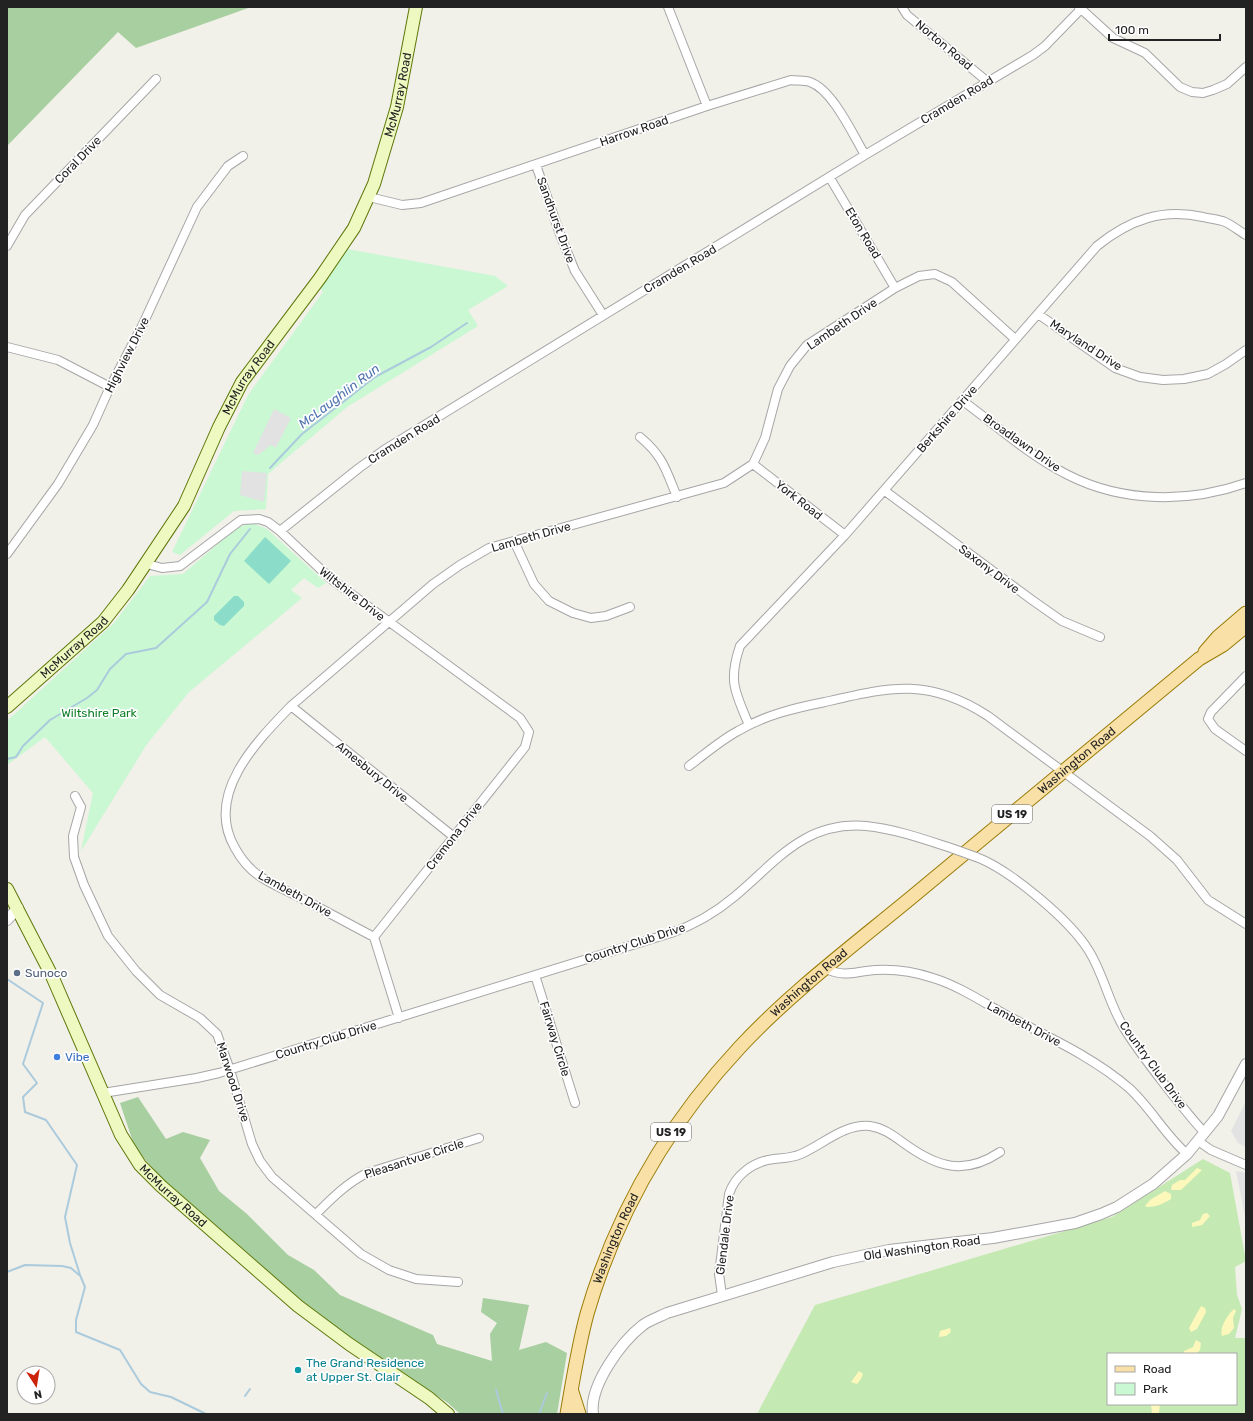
<svg xmlns="http://www.w3.org/2000/svg" width="1253" height="1421" viewBox="0 0 1253 1421" font-family="Rubik,sans-serif">
<style>
.grass{fill:#c5e9b2;fill-rule:evenodd}
.forest{fill:#a7cf9f}
.sand{fill:#fcf8bc}
.park{fill:#c9f8d3}
.pitch{fill:#8bdcc8}
.parking{fill:#e2e2e2}
.lines{fill:none;stroke-linecap:round;stroke-linejoin:round}
.stream{stroke:#abcbdd;stroke-width:2}
.minor-casing{stroke:#a6a6a6;stroke-width:10}
.tertiary-casing{stroke:#a6a6a6;stroke-width:12}
.secondary-casing{stroke:#5d780a;stroke-width:14}
.primary-casing{stroke:#997c06;stroke-width:15}
.minor{stroke:#fff;stroke-width:8}
.tertiary{stroke:#fff;stroke-width:10}
.secondary{stroke:#eef8c1;stroke-width:12}
.primary{stroke:#f9e0a7;stroke-width:13}
.minor-bridge-casing{stroke:#a6a6a6;stroke-width:10;stroke-linecap:butt}
.minor-bridge{stroke:#fff;stroke-width:8}
.service-dot{fill:#5c6f8a;stroke:#fff;stroke-width:1.5}
.shop-dot{fill:#3f7fe0;stroke:#fff;stroke-width:1.5}
.culture-dot{fill:#0f9aa8;stroke:#fff;stroke-width:1.5}
.labels{text-anchor:middle;dominant-baseline:central;stroke-width:3.5;stroke-linejoin:round;paint-order:stroke}
.shield{fill:#fff;stroke:#646464;stroke-width:1}
.shield-label{font-size:11px;font-weight:bold;fill:#222}
.street-label{font-size:12px;fill:#222;stroke:#fff}
.park-label{font-size:12px;fill:#107f28;stroke:#fff}
.service-label{font-size:12px;fill:#4e5e75;stroke:#fff;text-anchor:start}
.shop-label{font-size:12px;fill:#366cbe;stroke:#fff;text-anchor:start}
.culture-label{font-size:12px;fill:#0d838f;stroke:#fff;text-anchor:start}
.water-label{font-size:13px;font-style:italic;fill:#5073af;stroke:#fff}
</style>
<rect width="100%" height="100%" fill="#f1f0e9"/>
<path class="grass" d="M1203 1159 1230 1173 1246 1261 1235 1267 1237 1295 1242 1309 1235 1338H1246V1414H757L815 1305 1112 1217ZM1108 1354H1236V1404H1108Z"/>
<path class="forest" d="M7 7H251L136 48 118 32 7 146Z
M138 1097 166 1139 183 1132 210 1140 200 1158 219 1191 247 1214 288 1255 314 1270 340 1295 433 1335 437 1344 492 1361 490 1334 497 1323 481 1312 483 1298 529 1305 519 1350 546 1342 567 1353 557 1414H460L448 1403 349 1338 275 1281 159 1175 135 1148 120 1103Z"/>
<path class="sand" d="M1197 1168 1202 1170 1181 1190H1171L1172 1185 1180 1180H1185Z
M1165 1191 1171 1194V1199C1163 1204 1156 1207 1147 1207L1145 1206 1150 1200Z
M1207 1213 1210 1216 1202 1225 1192 1227V1223L1200 1220 1203 1214Z
M1201 1306 1205 1308 1206 1312 1197 1329 1191 1332 1189 1328Z
M1234 1309 1236 1311 1233 1318 1234 1328 1229 1334 1222 1336C1219 1328 1228 1314 1234 1309Z
M950 1328 951 1332 946 1336 939 1337 940 1331Z
M1196 1340 1201 1343 1200 1350 1196 1354H1183L1184 1351 1193 1347Z
M859 1371 863 1374C862 1377 860 1381 857 1384L851 1382Z
M1151 1404H1160L1159 1413H1152Z"/>
<path class="park" d="M347 249 495 276 508 286 468 310 478 326 347 407 268 474 266 509 234 511 180 555 172 552 248 395 323 292 320 287Z
M252 523 267 529 326 583 318 588 304 578 291 590 302 598 189 692 147 744 81 851 93 793 45 737 7 765V721L114 623 150 576 183 574 236 528Z"/>
<path class="pitch" d="M265 537 291 561 269 584 244 561Z
M234 596H238L244 602V606L224 626 220 625 214 620V616Z"/>
<path class="parking" d="M274 409 291 418 276 448 271 445 258 455 253 453Z
M242 471 267 473 264 502 240 495Z
M1246 1101V1147L1238 1143 1231 1131Z
M1236 1171 1246 1173V1221Z"/>
<g class="lines">
<path class="stream" d="M270 468 302 434 375 377 431 347 467 323
M7 759 16 757 23 746 50 720 87 698 97 690 110 669 126 654 156 648 207 602 230 554 250 529
M7 979 43 1003 23 1064 37 1083 23 1097 25 1112 46 1120 77 1165 65 1217 70 1243 80 1275 85 1287 76 1320V1332L120 1350 141 1384 150 1392 171 1397 206 1414
M7 1272 25 1265 62 1266 71 1268 79 1275
M496 1390 503 1414
M245 1396 250 1389
M539 1414 547 1393"/>
<defs>
<path id="minor" d="M668 7 707 106
M902 7 907 15 988 82
M1079 7 1113 38 1145 53 1180 87 1192 92 1203 93 1213 90 1227 84 1246 67
M536 165 561 237 575 271 603 315
M830 178 895 288
M369 197 402 205 421 203 707 106 791 80C797 81 804 80 810 82 833 90 853 135 865 155
M7 246 25 215 156 79
M1038 314 1115 368 1140 377 1163 380 1184 379 1208 374 1226 364 1246 350
M7 347 58 360 110 387
M963 401C997 426 1030 456 1068 475 1123 503 1189 503 1246 483
M640 437C663 456 666 470 677 497
M753 464 845 535
M885 491 1032 600 1062 621 1100 637
M280 531 359 468 384 450 865 155 1033 55 1045 46 1081 9
M514 541 534 584 549 601 573 613 591 618 606 616 630 607
M7 554 58 484 93 425 110 387 143 324 197 207 228 166 243 156
M147 564 162 568 180 566 241 520 259 519 268 522 280 531 331 579 520 718 529 732 525 747 374 937
M1246 676 1211 712 1208 719 1215 729 1246 751
M291 706 454 837
M749 725C735 692 728 681 740 646L845 535 1097 246C1129 220 1162 208 1203 217 1210 219 1218 219 1225 222 1232 225 1239 231 1246 235
M689 766C705 754 721 740 738 731 765 715 795 708 825 702 890 687 928 677 988 716L1150 836 1177 860 1208 900 1246 924
M75 796 81 807 73 836 74 857 84 885 108 936 136 971 160 995 200 1018 217 1034 230 1070 252 1144 260 1161 272 1177 361 1254 389 1270 416 1279 458 1282
M976 857C1009 869 1070 920 1089 951 1104 975 1109 1004 1124 1028 1138 1051 1155 1072 1172 1094 1183 1107 1193 1121 1205 1133
M826 969C847 978 855 971 876 970 895 969 915 972 933 978 959 986 983 1002 1006 1015 1048 1037 1093 1057 1129 1088 1151 1108 1165 1135 1187 1154
M535 975 575 1103
M399 1018 374 937C349 924 324 910 299 897 286 890 273 885 261 877 250 870 241 859 235 848 204 795 256 742 291 706L433 584 460 565 489 548 724 483 753 464 765 438 778 389 790 366 807 345 895 288 919 276 935 274 952 282 1015 339
M103 1093 197 1078 219 1073 671 933C694 925 715 913 734 897 776 862 804 821 866 826 896 829 926 840 954 849
M1198 1141 1211 1150 1246 1165
M316 1214C332 1198 347 1183 367 1173L479 1138
M722 1295 719 1274 729 1194C735 1175 754 1161 774 1159 784 1158 792 1158 801 1154 824 1144 843 1124 870 1126 884 1128 894 1136 905 1144 937 1167 964 1176 1000 1152"/>
<path id="tertiary" d="M7 920 18 908
M593 1414C589 1386 621 1342 643 1325 650 1320 659 1317 667 1313L833 1262 889 1250 993 1238 1075 1223 1101 1214 1117 1207 1153 1184 1187 1154 1218 1116 1246 1064"/>
<g id="secondary">
<path id="s1" d="M7 707 103 622 128 590 184 506 219 427 242 382 320 278 354 228 374 184 397 107 416 7"/>
<path id="s2" d="M7 889 52 976 121 1135 140 1165 161 1186 298 1306 349 1344 429 1398 448 1414"/>
</g>
<g id="primary">
<path d="M1205 652 1218 637 1246 613"/>
<path d="M572 1392 579 1414"/>
<path id="s3" d="M567 1414C573 1380 578 1347 587 1314 616 1214 669 1123 740 1047 795 988 862 939 924 887 1016 811 1107 735 1199 659L1223 645 1246 626"/>
</g>
</defs>
<use href="#minor" class="minor-casing"/>
<use href="#tertiary" class="tertiary-casing"/>
<use href="#secondary" class="secondary-casing"/>
<use href="#primary" class="primary-casing"/>
<use href="#minor" class="minor"/>
<use href="#tertiary" class="tertiary"/>
<use href="#secondary" class="secondary"/>
<use href="#primary" class="primary"/>
<defs>
<path id="minor-bridge" d="M954 849 976 857"/>
</defs>
<use href="#minor-bridge" class="minor-bridge-casing"/>
<use href="#minor-bridge" class="minor-bridge"/>
</g>
<circle class="service-dot" cx="17" cy="973" r="4"/>
<circle class="shop-dot" cx="57" cy="1057" r="4"/>
<circle class="culture-dot" cx="298" cy="1370" r="4"/>
<g class="labels">
<g class="shield">
<rect x="992" y="805" width="40" height="18" rx="3"/>
<rect x="651" y="1123" width="40" height="18" rx="3"/>
</g>
<g class="shield-label">
<text x="1012" y="814">US 19</text>
<text x="671" y="1132">US 19</text>
</g>
<g class="street-label">
<text transform="translate(944 45) rotate(40)">Norton Road</text>
<text stroke="none"><textPath href="#s1" startOffset="738">McMurray Road</textPath></text>
<text transform="translate(957 100) rotate(-31)">Cramden Road</text>
<text transform="translate(634 131) rotate(-19)">Harrow Road</text>
<text transform="translate(78 160) rotate(-46)">Coral Drive</text>
<text transform="translate(556 220) rotate(70)">Sandhurst Drive</text>
<text transform="translate(863 233) rotate(59)">Eton Road</text>
<text transform="translate(680 269) rotate(-31)">Cramden Road</text>
<text transform="translate(842 324) rotate(-34)">Lambeth Drive</text>
<text transform="translate(1086 345) rotate(33)">Maryland Drive</text>
<text transform="translate(127 355) rotate(-63)">Highview Drive</text>
<text stroke="none"><textPath href="#s1" startOffset="414">McMurray Road</textPath></text>
<text transform="translate(947 419) rotate(-49)">Berkshire Drive</text>
<text transform="translate(404 439) rotate(-32)">Cramden Road</text>
<text transform="translate(1022 443) rotate(35)">Broadlawn Drive</text>
<text transform="translate(799 500) rotate(38)">York Road</text>
<text transform="translate(531 537) rotate(-16)">Lambeth Drive</text>
<text transform="translate(989 569) rotate(37)">Saxony Drive</text>
<text transform="translate(352 594) rotate(38)">Wiltshire Drive</text>
<text stroke="none"><textPath href="#s1" startOffset="90">McMurray Road</textPath></text>
<text stroke="none"><textPath href="#s3" startOffset="855">Washington Road</textPath></text>
<text transform="translate(372 772) rotate(39)">Amesbury Drive</text>
<text transform="translate(454 836) rotate(-52)">Cremona Drive</text>
<text transform="translate(295 894) rotate(29)">Lambeth Drive</text>
<text transform="translate(635 943) rotate(-18)">Country Club Drive</text>
<text stroke="none"><textPath href="#s3" startOffset="507">Washington Road</textPath></text>
<text transform="translate(1024 1024) rotate(28)">Lambeth Drive</text>
<text transform="translate(555 1039) rotate(73)">Fairway Circle</text>
<text transform="translate(326 1040) rotate(-17)">Country Club Drive</text>
<text transform="translate(1153 1065) rotate(54)">Country Club Drive</text>
<text transform="translate(233 1082) rotate(72)">Marwood Drive</text>
<text transform="translate(414 1159) rotate(-18)">Pleasantvue Circle</text>
<text stroke="none"><textPath href="#s2" startOffset="352">McMurray Road</textPath></text>
<text transform="translate(725 1235) rotate(-83)">Glendale Drive</text>
<text stroke="none"><textPath href="#s3" startOffset="183">Washington Road</textPath></text>
<text transform="translate(922 1248) rotate(-8)">Old Washington Road</text>
</g>
<g class="park-label">
<text x="99" y="713">Wiltshire Park</text>
</g>
<g class="service-label">
<text x="25" y="973">Sunoco</text>
</g>
<g class="shop-label">
<text x="65" y="1057">Vibe</text>
</g>
<g class="culture-label">
<text x="306" y="1363">The Grand Residence<tspan x="306" dy="14">at Upper St. Clair</tspan></text>
</g>
<g class="water-label">
<text transform="translate(339 396) rotate(-37)">McLaughlin Run</text>
</g>
</g>
<rect width="1253" height="1421" fill="none" stroke="#222222" stroke-width="16"/>
<rect x="1107" y="1353" width="130" height="52" fill="#ffffff" stroke="#a7a7a7"/>
<rect x="1115" y="1366" width="20" height="6" fill="#f9e0a7" stroke="#a7a7a7"/>
<text x="1143" y="1373" font-size="12" fill="#222222">Road</text>
<rect x="1115" y="1383" width="20" height="12" fill="#c9f8d3" stroke="#a7a7a7"/>
<text x="1143" y="1393" font-size="12" fill="#222222">Park</text>
<g transform="translate(36 1385) rotate(168)"><circle r="19" fill="#ffffff" stroke="#a7a7a7"/>
<path d="M0-3L7 15L0 10L-7 15Z" fill="#cb2208"/>
<text y="-6" font-size="11" font-weight="bold" text-anchor="middle" fill="#222222">N</text>
</g>
<path d="M1109 34v6h111v-6" fill="none" stroke="#222222" stroke-width="2"/>
<text x="1115" y="34" font-size="12" fill="#222222" stroke="#ffffff" stroke-width="3" paint-order="stroke">100 m</text>
</svg>
